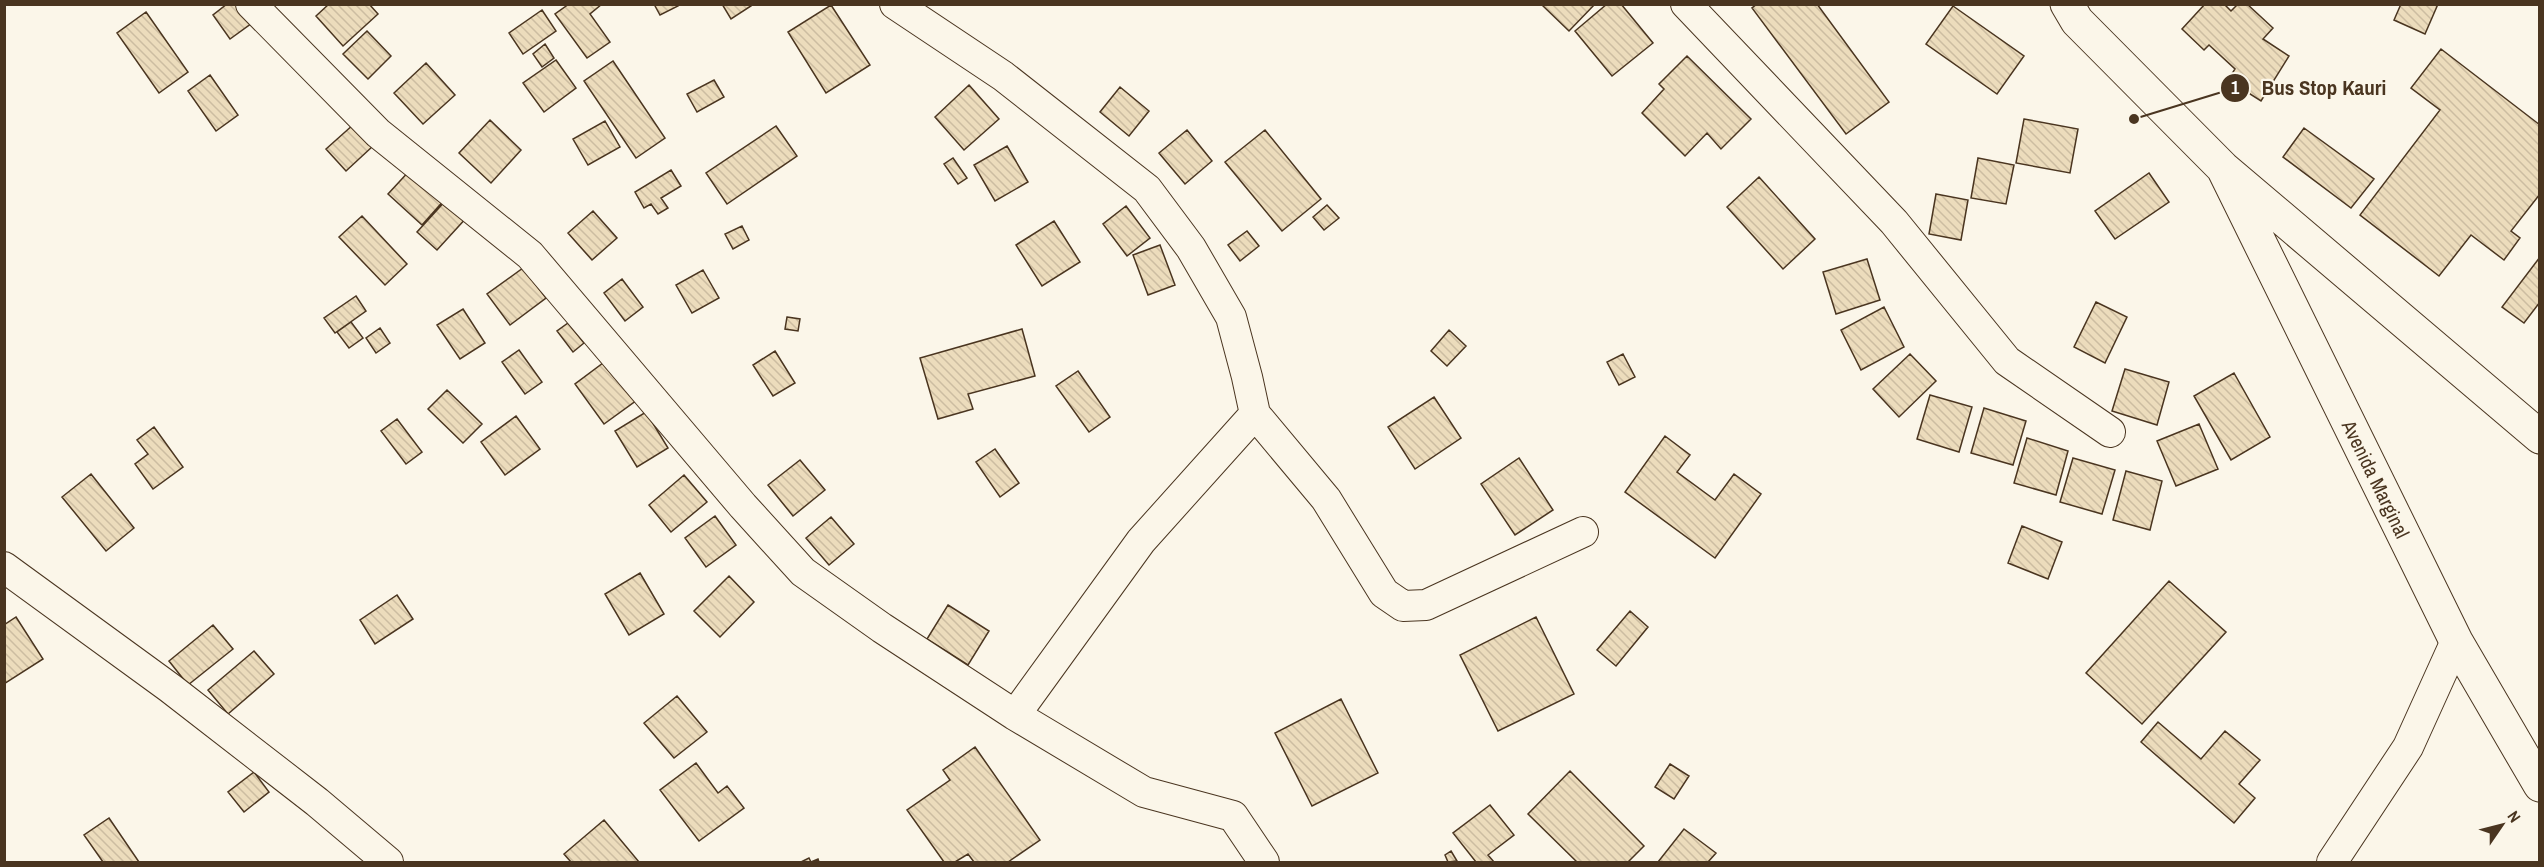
<svg xmlns="http://www.w3.org/2000/svg" width="2544" height="867" viewBox="0 0 2544 867" font-family="'Archivo Narrow',sans-serif">
<style>
.building{fill:url(#building-back-hatch);stroke:#4a3520;stroke-width:1.5}
.lines{fill:none;stroke-linecap:round;stroke-linejoin:round}
.street-casing{stroke:#4a3520;stroke-width:32}
.secondary-casing{stroke:#4a3520;stroke-width:35}
.street{stroke:#fbf6e9;stroke-width:30}
.secondary{stroke:#fbf6e9;stroke-width:33}
.labels{text-anchor:middle;dominant-baseline:central;stroke-width:4.5;stroke-linejoin:round;paint-order:stroke}
.street-label{font-size:20px;fill:#4a3520;stroke:#fbf6e9}
.leader{fill:none;stroke:#4a3520;stroke-width:2}
.callout-dot{fill:#4a3520;stroke:#fbf6e9;stroke-width:2}
.mark-label{font-size:18px;text-anchor:middle;font-weight:bold;fill:#fff}
.callout-label{font-size:21px;text-anchor:middle;font-weight:bold;fill:#4a3520;stroke:#fbf6e9;stroke-width:4.5;stroke-linejoin:round;paint-order:stroke}
</style>
<defs>
<pattern id="building-back-hatch" width="6" height="6" patternUnits="userSpaceOnUse" patternTransform="scale(1.5)"><rect width="6" height="6" fill="#ecdcbc"/><path d="M-1 5l2 2M0 0l6 6M5-1l2 2" fill="none" stroke="#ccbda1"/></pattern>
</defs>
<rect width="100%" height="100%" fill="#fbf6e9"/>
<path class="building" d="M227 4H237L252 23 230 39 213 15Z
M329 4H369L378 14 343 46 316 16Z
M569 4H602L590 14 610 42 587 58 555 14Z
M654 4H677L678 6 660 15Z
M722 4H754L731 19Z
M1541 4H1595L1569 31Z
M1607 4H1621L1653 43 1612 76 1575 31Z
M1757 4H1817L1889 102 1846 134 1752 8Z
M2205 4H2224L2231 11 2238 4H2247L2273 28 2263 39 2289 56 2261 101 2228 80 2235 69 2209 45 2204 50 2182 29Z
M2401 4H2438L2425 34 2394 20Z
M831 5 870 65 826 93 788 32Z
M1953 6 2024 56 1997 94 1926 44Z
M542 10 556 31 523 54 509 33Z
M146 12 188 72 159 93 117 33Z
M367 31 391 56 368 79 343 54Z
M545 44 554 58 542 67 533 54Z
M2441 49 2540 125V194L2511 231 2520 238 2504 260 2471 235 2439 276 2360 215 2440 110 2411 88Z
M1687 56 1751 119 1721 149 1707 133 1685 156 1642 113 1664 89 1659 84Z
M556 60 576 88 544 112 523 83Z
M613 61 665 138 636 158 584 81Z
M426 63 455 95 423 124 394 93Z
M210 75 238 115 216 131 188 91Z
M714 80 724 97 697 112 687 94Z
M969 85 999 119 964 150 935 117Z
M1120 87 1149 111 1129 136 1100 112Z
M2024 119 2078 129 2070 173 2016 163Z
M490 120 521 150 491 183 459 153Z
M605 121 620 147 588 165 573 139Z
M354 124 373 146 346 171 326 149Z
M776 126 797 156 727 204 706 173Z
M2304 128 2374 179 2351 208 2283 157Z
M1187 130 1212 161 1185 184 1159 153Z
M1265 130 1321 199 1282 231 1225 162Z
M1007 146 1028 182 995 201 974 165Z
M953 158 967 178 958 184 944 164Z
M1978 158 2014 165 2006 204 1971 198Z
M412 168 446 198 422 225 388 194Z
M671 170 681 186 661 198 668 208 658 214 651 204 644 208 635 192Z
M2149 173 2169 202 2115 239 2095 211Z
M1759 177 1815 239 1783 269 1727 207Z
M1936 194 1968 200 1961 240 1929 234Z
M448 198 468 216 437 250 417 232Z
M1327 205 1339 218 1324 230 1313 217Z
M1126 206 1150 238 1127 256 1103 224Z
M593 211 617 238 592 260 568 233Z
M362 216 407 264 385 285 339 237Z
M1054 221 1080 262 1042 286 1016 245Z
M742 226 749 240 733 249 725 234Z
M1247 231 1259 246 1240 261 1228 245Z
M1160 245 1175 285 1148 295 1133 255Z
M2540 257V302L2524 323 2502 307Z
M1867 259 1880 300 1836 314 1823 272Z
M523 268 546 298 510 325 487 294Z
M703 270 719 298 692 313 676 285Z
M622 279 643 307 625 321 604 293Z
M356 296 366 311 335 333 324 318Z
M2096 302 2127 317 2105 363 2074 347Z
M1884 307 1904 347 1861 370 1841 330Z
M463 309 485 343 460 359 437 325Z
M787 317 800 319 798 331 785 329Z
M351 322 363 338 349 348 337 332Z
M568 323 584 343 573 352 557 331Z
M380 328 390 343 376 353 366 338Z
M1022 329 1035 376 968 394 973 409 938 419 920 358Z
M1449 330 1466 346 1447 366 1431 351Z
M519 350 542 382 525 394 502 362Z
M775 351 795 383 773 396 753 365Z
M1623 354 1635 377 1619 385 1607 362Z
M1910 354 1936 381 1899 417 1873 389Z
M607 360 637 400 604 424 575 384Z
M2125 369 2169 382 2157 425 2112 411Z
M1078 371 1110 417 1089 432 1056 386Z
M2234 373 2270 437 2231 460 2194 396Z
M447 390 482 424 463 443 428 409Z
M1930 395 1972 407 1959 452 1917 439Z
M1434 397 1461 438 1415 469 1388 427Z
M1984 408 2026 421 2013 465 1971 453Z
M646 412 668 448 637 467 615 431Z
M516 416 540 449 505 475 481 442Z
M397 419 422 452 406 464 381 431Z
M2199 424 2218 469 2176 486 2157 441Z
M154 427 183 467 153 489 135 464 148 454 137 440Z
M1665 436 1690 455 1677 472 1715 500 1734 474 1761 494 1715 558 1625 492Z
M2027 438 2068 451 2056 495 2014 483Z
M995 449 1019 483 1000 497 976 462Z
M1519 458 1553 510 1515 535 1481 484Z
M2073 458 2115 470 2102 514 2060 502Z
M800 460 825 490 793 516 768 485Z
M2126 471 2162 481 2150 530 2113 520Z
M91 474 134 528 106 551 62 497Z
M684 475 707 502 671 532 649 505Z
M715 516 736 545 706 567 685 538Z
M831 517 854 544 829 565 806 538Z
M2022 526 2062 542 2048 579 2008 563Z
M640 573 664 614 629 635 605 594Z
M729 576 754 602 720 637 694 611Z
M2169 581 2226 632 2142 724 2086 673Z
M397 595 413 619 375 644 360 620Z
M948 605 989 631 968 665 927 639Z
M1630 611 1648 627 1616 666 1597 650Z
M16 617 43 659 4 684V625Z
M1536 617 1574 694 1498 731 1460 655Z
M213 625 233 649 188 685 169 661Z
M254 651 274 674 228 714 208 690Z
M677 696 707 732 674 758 644 723Z
M1341 699 1378 773 1312 806 1275 733Z
M2158 722 2201 759 2225 731 2260 760 2239 784 2255 798 2234 823 2141 742Z
M975 747 1040 840 1008 862H974L968 854 955 862H944L907 810 950 780 943 770Z
M696 763 718 793 727 786 744 808 699 841 660 790Z
M1670 764 1689 776 1674 799 1655 787Z
M1570 771 1644 846 1628 862H1577L1528 814Z
M254 772 269 792 244 812 228 792Z
M1490 805 1514 835 1488 855 1494 862H1476L1453 833Z
M109 818 139 862H103L84 835Z
M604 820 639 862H571L564 854Z
M1684 829 1716 853 1708 862H1658Z
M1451 851 1457 861 1448 862 1445 855Z
M809 858 811 862 818 859 819 862H801Z"/>
<g class="lines">
<defs>
<path id="street" d="M251 4 378 133 530 255 743 506 803 572 882 628 1015 715 1144 792 1233 816 1264 862
M895 4 1003 76 1147 189 1191 248 1231 317 1247 377 1255 414 1141 541 1015 715
M1686 4 1894 222 2007 361 2110 432
M1255 414 1326 499 1384 593 1403 606 1426 605 1583 532
M4 567 170 688 317 802 388 862
M2332 862 2408 747 2456 641"/>
<path id="secondary" d="M2067 4 2077 21 2223 168 2540 437
M2223 168 2456 641 2540 785"/>
</defs>
<use href="#street" class="street-casing"/>
<use href="#secondary" class="secondary-casing"/>
<use href="#street" class="street"/>
<use href="#secondary" class="secondary"/>
</g>
<g class="labels">
<g class="street-label">
<text transform="translate(2376 479) rotate(64)">Avenida Marginal</text>
</g>
</g>
<path class="leader" d="M2134 119L2235 88"/>
<g class="callout-dot">
<circle cx="2134" cy="119" r="6"/>
<circle cx="2235" cy="88" r="15"/>
</g>
<g class="mark-label">
<text x="2235" y="94">1</text>
</g>
<g class="callout-label">
<text x="2324" y="95">Bus Stop Kauri</text>
</g>
<rect width="2544" height="867" fill="none" stroke="#4a3520" stroke-width="12"/>
<g transform="translate(2502 825) rotate(55)" stroke="#fbf6e9" stroke-width="4.5" paint-order="stroke">
<path d="M0-4.5L10 22L0 15L-10 22Z" fill="#4a3520"/>
<text y="-9" font-size="16" font-weight="bold" text-anchor="middle" fill="#4a3520">N</text>
</g>
</svg>
